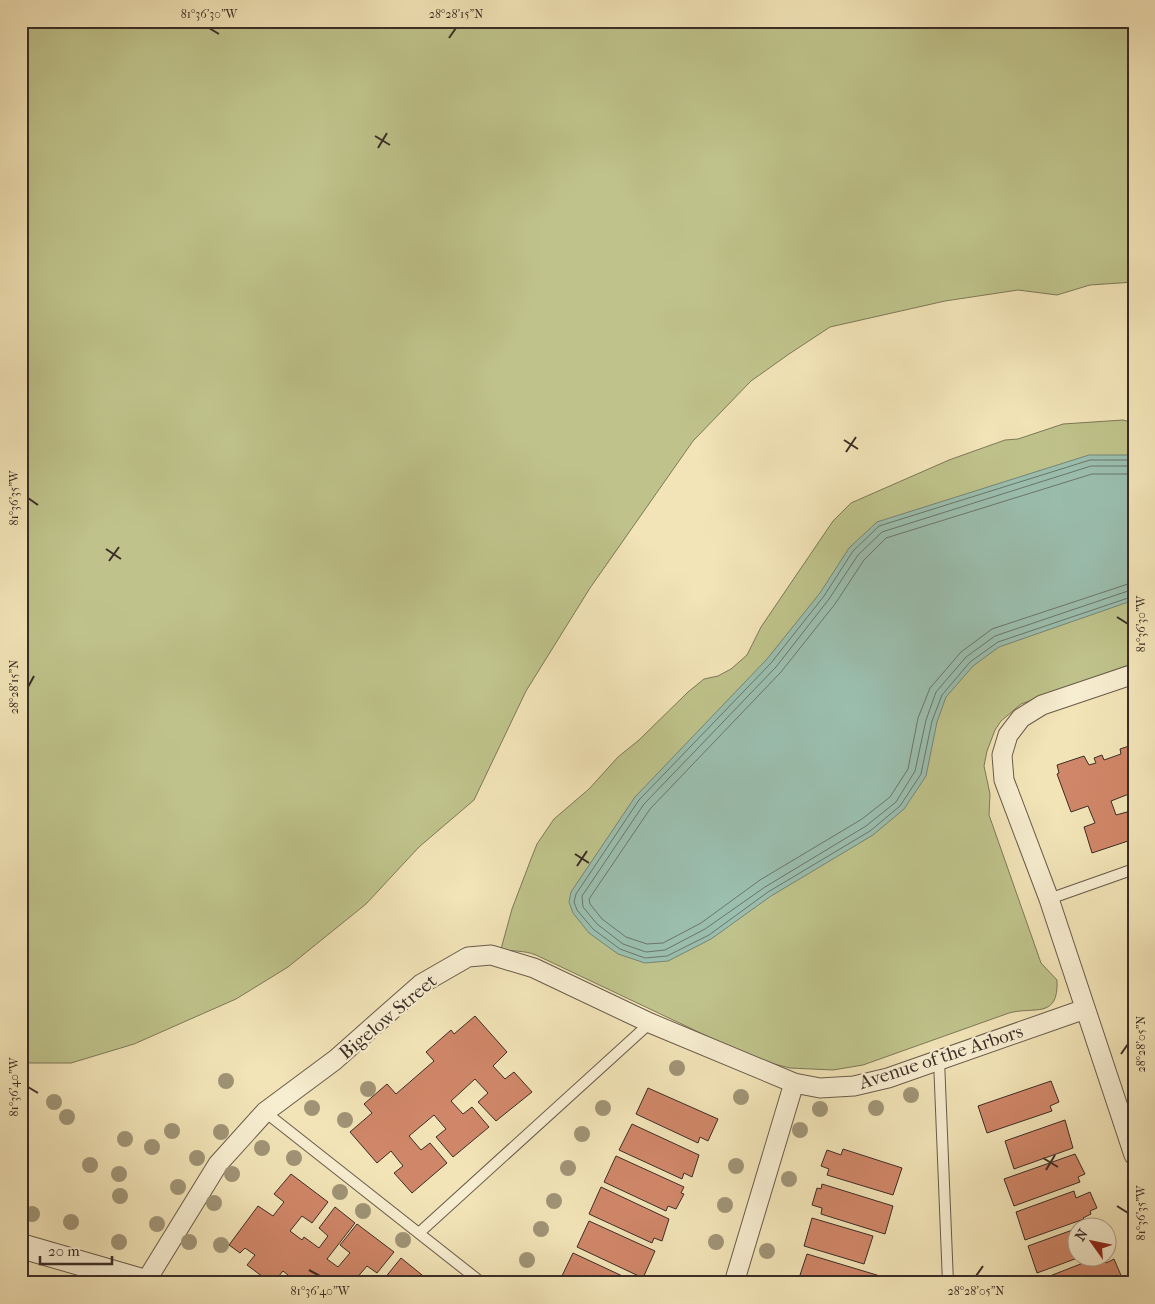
<svg xmlns="http://www.w3.org/2000/svg" width="1155" height="1304" viewBox="0 0 1155 1304" font-family="'IM FELL French Canon',serif">
<style>
.green{fill:#bfc38b;stroke:#7d7859}
.water{fill:#9bbfaf;stroke:#758579}
.lines{fill:none;stroke-linecap:round;stroke-linejoin:round}
.shore{stroke:#6b766b;stroke-width:1}
.building{fill:#d08769;stroke:#3b2d27}
.service-casing{stroke:#695b4b;stroke-width:12}
.minor-casing{stroke:#695b4b;stroke-width:21}
.tertiary-casing{stroke:#695b4b;stroke-width:26}
.service{stroke:#f7edd0;stroke-width:10}
.minor{stroke:#f7edd0;stroke-width:19}
.tertiary{stroke:#f7edd0;stroke-width:24}
.tree{fill:#a09476}
.ticks{fill:none;stroke:#3b2d27;stroke-width:2}
.labels{text-anchor:middle;dominant-baseline:central;stroke-width:4.5;stroke-linejoin:round;paint-order:stroke}
.street-label{font-size:19px;fill:#3b2d27;stroke:#f7edd0}
.neatline{fill:none;stroke:#3b2d27;stroke-width:2}
.ticks-label{font-size:12px;text-anchor:middle;fill:#3b2d27}
</style>
<rect width="100%" height="100%" fill="#f2e4b7"/>
<filter id="stains"><feTurbulence type="fractalNoise" baseFrequency=".004" numOctaves="4"/><feColorMatrix values="0 0 0 0 .2 0 0 0 0 .09 0 0 0 0 .02 0 0 0 .5 -.17"/></filter>
<radialGradient id="worn" r=".72"><stop offset=".6" stop-color="#630" stop-opacity="0"/><stop offset="1" stop-color="#630" stop-opacity=".3"/></radialGradient>
<path class="green" d="M21 21H1134V282L1090 285 1057 295 1018 290 945 301 830 327 789 354 751 381 693 441 590 588 526 691 474 800 419 847 366 904 288 967 236 999 134 1044 71 1063H21Z
M1123 420 1134 423V663L1021 704 1001 721 995 730 987 751 984 766 990 794 989 815 1041 963 1057 980C1059 1020 1033 1006 1009 1013L863 1065 833 1070 790 1068 774 1064 728 1046 536 955C524 950 513 952 501 949L512 909 531 859 537 844 554 819 589 789 618 757 639 740 688 692 704 679 718 676 731 669 747 655 761 627 833 521 851 503 949 460 1005 440 1018 439 1063 424Z"/>
<path class="water" d="M1089 455H1134V600L999 647 973 666 946 697 937 722 926 776 904 809 873 835 771 896 711 939 668 961 645 963 618 954 589 933 573 913 569 902 571 892 635 797 767 659 820 593 849 548 877 522Z"/>
<g class="lines">
<path class="shore" d="M1134 460H1090L879 526 853 551 824 596 771 663 639 800 576 894 574 902 577 910 593 929 620 949 645 958 667 956 709 935 768 892 870 831 900 806 921 774 932 721 942 695 970 662 998 642 1134 596
M1134 466H1091L882 532 858 555 829 599 776 667 644 804 582 896 583 907 597 924 623 944 646 952 665 950 705 929 765 887 866 826 896 802 915 771 926 720 936 692 966 657 995 636 1134 589
M1134 474H1092L886 538 864 560 835 604 781 672 650 809 589 899 590 904 602 919 626 937 647 944 663 943 701 923 760 880 862 819 890 797 908 769 918 718 930 688 961 652 992 629 1134 582"/>
</g>
<path class="building" d="M1129 746 1131 751 1134 750V792L1111 801 1116 815 1127 812 1134 830V839L1092 853 1084 827 1095 823 1088 806 1071 812 1057 774 1059 773 1057 765 1084 756 1089 765 1096 763 1094 758 1102 755 1104 760 1121 754 1120 749Z
M475 1016 507 1052 493 1066 505 1079 514 1072 532 1092 496 1121 478 1102 488 1093 475 1079 451 1101 463 1114 472 1107 489 1127 453 1157 436 1137 446 1129 434 1115 409 1136 421 1150 430 1143 447 1163 412 1193 394 1173 403 1166 391 1151 377 1163 350 1132 372 1113 364 1104 387 1084 396 1094 434 1061 426 1052 451 1030 454 1034Z
M1051 1081 1059 1102 1050 1106 1052 1111 987 1133 978 1106Z
M648 1088 718 1119 708 1141 700 1137 698 1143 636 1114Z
M1065 1120 1073 1148 1014 1169 1005 1141Z
M632 1124 699 1155 692 1177 684 1173 682 1179 619 1150Z
M843 1149 902 1168 893 1195 827 1175 829 1169 821 1166 827 1150 841 1155Z
M1075 1154 1085 1174 1078 1177 1080 1182 1014 1206 1004 1179Z
M616 1156 684 1187 681 1193 684 1194 676 1209 668 1206 666 1211 604 1182Z
M291 1174 328 1202 312 1223 302 1216 290 1231 302 1240 304 1237 319 1248 328 1236 319 1228 335 1207 355 1223 327 1259 338 1267 350 1253 340 1245 357 1224 394 1252 377 1273 367 1266 355 1280 358 1283H298L283 1271 273 1283H271L247 1265 255 1255 245 1248 240 1253 229 1245 258 1206 273 1216 284 1202 274 1194Z
M822 1184 893 1206 885 1234 821 1214 822 1208 812 1205 817 1188 821 1189Z
M601 1187 669 1219 662 1241 654 1238 652 1243 589 1214Z
M1074 1191 1076 1198 1090 1192 1097 1208 1090 1211 1091 1214 1083 1218 1084 1219 1025 1240 1016 1212Z
M812 1218 873 1236 864 1264 804 1246Z
M589 1221 655 1251 643 1278 577 1247Z
M1078 1228V1256H1083L1037 1273 1028 1246Z
M573 1253 631 1280 630 1283H570L561 1278Z
M807 1254 880 1276 878 1283H814L807 1280V1277L800 1275Z
M1101 1256 1106 1263 1114 1259 1123 1280 1116 1283H1032Z
M401 1258 432 1283H390L384 1279Z"/>
<g class="lines">
<defs>
<path id="service" d="M1049 899 1134 869
M939 1060 948 1283
M265 1112 482 1283
M420 1232 650 1023"/>
<path id="minor" d="M1134 674 1042 705 1021 718 1008 735 1002 755 1004 780 1049 899 1134 1155
M146 1281 218 1164 265 1112 335 1060 421 984 468 957 491 955 534 968 650 1023 794 1083 820 1088 854 1086 888 1078 1085 1009
M734 1283 794 1083"/>
<path id="tertiary" d="M21 1246 149 1283"/>
</defs>
<use href="#service" class="service-casing"/>
<use href="#minor" class="minor-casing"/>
<use href="#tertiary" class="tertiary-casing"/>
<use href="#service" class="service"/>
<use href="#minor" class="minor"/>
<use href="#tertiary" class="tertiary"/>
</g>
<g class="tree">
<circle cx="677" cy="1068" r="8"/>
<circle cx="226" cy="1081" r="8"/>
<circle cx="368" cy="1089" r="8"/>
<circle cx="911" cy="1095" r="8"/>
<circle cx="741" cy="1097" r="8"/>
<circle cx="54" cy="1102" r="8"/>
<circle cx="312" cy="1108" r="8"/>
<circle cx="603" cy="1108" r="8"/>
<circle cx="876" cy="1108" r="8"/>
<circle cx="820" cy="1109" r="8"/>
<circle cx="67" cy="1117" r="8"/>
<circle cx="345" cy="1120" r="8"/>
<circle cx="800" cy="1130" r="8"/>
<circle cx="172" cy="1131" r="8"/>
<circle cx="221" cy="1132" r="8"/>
<circle cx="582" cy="1134" r="8"/>
<circle cx="125" cy="1139" r="8"/>
<circle cx="152" cy="1147" r="8"/>
<circle cx="262" cy="1148" r="8"/>
<circle cx="197" cy="1158" r="8"/>
<circle cx="294" cy="1158" r="8"/>
<circle cx="90" cy="1165" r="8"/>
<circle cx="736" cy="1166" r="8"/>
<circle cx="568" cy="1168" r="8"/>
<circle cx="119" cy="1174" r="8"/>
<circle cx="232" cy="1174" r="8"/>
<circle cx="789" cy="1179" r="8"/>
<circle cx="178" cy="1187" r="8"/>
<circle cx="340" cy="1192" r="8"/>
<circle cx="120" cy="1196" r="8"/>
<circle cx="554" cy="1201" r="8"/>
<circle cx="214" cy="1203" r="8"/>
<circle cx="725" cy="1205" r="8"/>
<circle cx="363" cy="1211" r="8"/>
<circle cx="32" cy="1214" r="8"/>
<circle cx="71" cy="1222" r="8"/>
<circle cx="157" cy="1224" r="8"/>
<circle cx="541" cy="1229" r="8"/>
<circle cx="403" cy="1240" r="8"/>
<circle cx="119" cy="1242" r="8"/>
<circle cx="189" cy="1242" r="8"/>
<circle cx="716" cy="1242" r="8"/>
<circle cx="221" cy="1245" r="8"/>
<circle cx="767" cy="1251" r="8"/>
<circle cx="527" cy="1260" r="8"/>
</g>
<path class="ticks" d="M209 28 219 34M449 38 456 28M375 136 390 145M378 148 387 133M844 440 858 449M846 452 856 437M28 498 38 505M106 549 121 559M109 561 119 547M1117 617 1128 624M28 687 34 676M575 854 589 863M577 866 587 851M1121 1054 1128 1044M28 1087 38 1093M1043 1158 1058 1167M1046 1170 1055 1155M1117 1206 1128 1213M309 1270 320 1276M976 1276 983 1266"/>
<g class="labels">
<g class="street-label">
<text transform="translate(388 1017) rotate(-40)">Bigelow Street</text>
<text transform="translate(941 1057) rotate(-18)">Avenue of the Arbors</text>
</g>
</g>
<rect width="1155" height="1304" fill="none" stroke="#f2e4b7" stroke-width="55"/>
<g transform="translate(1092 1242) rotate(303)"><circle r="24" fill="#f7edd0" stroke="#aca08c"/>
<path d="M0-4L9 19L0 12L-9 19Z" fill="#8f2418"/>
<text y="-8" font-size="14" font-weight="bold" text-anchor="middle" fill="#3b2d27">N</text>
</g>
<path d="M40 1256v8h72v-8" fill="none" stroke="#3b2d27" stroke-width="2.5"/>
<text x="48" y="1256" font-size="15" fill="#3b2d27" stroke="#f7edd0" stroke-width="4" paint-order="stroke">20 m</text>
<rect x="28" y="28" width="1100" height="1248" class="neatline"/>
<g class="ticks-label">
<text x="209" y="18">81°36'30"W</text>
<text x="456" y="18">28°28'15"N</text>
<text transform="translate(14 498) rotate(-90)" y="4">81°36'35"W</text>
<text transform="translate(1141 624) rotate(-90)" y="4">81°36'30"W</text>
<text transform="translate(14 687) rotate(-90)" y="4">28°28'15"N</text>
<text transform="translate(1141 1044) rotate(-90)" y="4">28°28'05"N</text>
<text transform="translate(14 1087) rotate(-90)" y="4">81°36'40"W</text>
<text transform="translate(1141 1213) rotate(-90)" y="4">81°36'35"W</text>
<text x="320" y="1295">81°36'40"W</text>
<text x="976" y="1295">28°28'05"N</text>
</g>
<rect width="100%" height="100%" filter="url(#stains)"/>
<rect width="100%" height="100%" fill="url(#worn)"/>
</svg>
